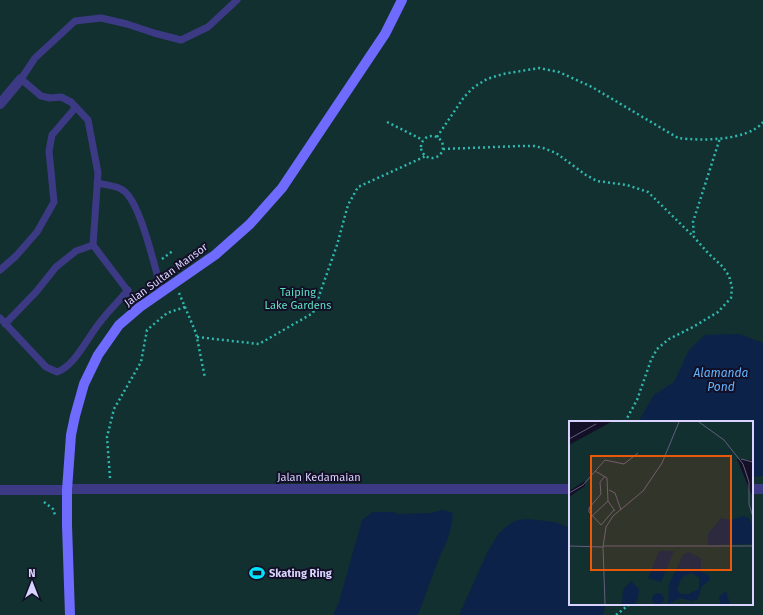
<svg xmlns="http://www.w3.org/2000/svg" width="763" height="615" viewBox="0 0 763 615" font-family="'Fira Sans',sans-serif">
<style>
.green{fill:#12302f;fill-rule:evenodd}
.water{fill:#0c2248}
.lines{fill:none;stroke-linecap:round;stroke-linejoin:round}
.path{stroke:#2fb8b0;stroke-width:2.5;stroke-dasharray:2 3;stroke-linecap:butt}
.lane{stroke:#3d3a85;stroke-width:7}
.street{stroke:#3d3a85;stroke-width:10}
.secondary{stroke:#6f6bff;stroke-width:10}
.labels{text-anchor:middle;dominant-baseline:central;stroke-width:4;stroke-linejoin:round;paint-order:stroke}
.street-label{font-size:11px;fill:#d9d4ff;stroke:#130f26}
.park-label{font-size:11px;fill:#5fe0c0;stroke:#130f26}
.poi-label{font-size:11px;font-weight:bold;fill:#d9d4ff;stroke:#130f26;text-anchor:start}
.water-label{font-size:12px;font-style:italic;fill:#62b6ff;stroke:#130f26}
.inset-road{fill:none;stroke:#625e7d;stroke-width:1}
.view{fill:#e8590c;fill-opacity:0.15;stroke:#e8590c;stroke-width:2}
.inset-edge{fill:none;stroke:#d9d4ff;stroke-width:2}
</style>
<rect width="100%" height="100%" fill="#130f26"/>
<path class="green" d="M0 0H763V615H0ZM570 422H752V604H570Z"/>
<path class="water" d="M739 334 763 343V476L752 477V422H638L654 395 674 382 689 350 705 335Z
M443 510 453 513 451 527 447 541 439 558 418 615H333L339 602 362 520 373 512H393L399 514 430 513Z
M527 519 555 522 570 528V604H605L603 615H459L488 551 499 533 511 523 518 520Z"/>
<g class="lines">
<path class="path" d="M387 122 423 140
M421 147a11 11 0 1 1 22 0a11 11 0 1 1-22 0Z
M437 137 464 97 474 87 487 79 503 74 539 68 559 72 592 87 678 138C701 141 748 141 763 122
M443 149 521 146H534L543 148 556 153 586 175 597 181 627 185 648 192 694 237
M162 259 174 250
M179 293 196 333 205 378
M197 337 259 344 313 313 337 245 348 205 358 187 426 156
M625 422 637 400 651 360 657 349 669 339 693 327 718 312 731 298 732 287 729 276 723 267 708 253 694 237 693 222 720 138
M110 478 107 437 114 409 141 362 147 330 167 313 185 307
M44 502 53 509 55 515
M616 615 630 604"/>
<path class="lane" d="M97 183C105 185 117 185 124 191 141 204 155 269 162 292
M0 270 16 256 37 232 54 202 49 151 52 135 76 107
M140 307 93 245 98 173 88 120 71 102 61 97 50 98 41 96 21 79 35 58 75 21 101 18 127 24 154 33 181 40 208 27 237 0
M0 318 46 367 57 372C76 365 88 336 101 321 109 310 119 301 128 290
M5 324 36 292 56 267 76 251 93 245"/>
<path class="street" d="M0 104 21 79
M67 489H570
M752 489H763
M0 490H67"/>
<path class="secondary" d="M70 615 67 525V490L71 435 75 416 84 384 98 355 119 325 140 307 215 255 250 224 282 188 385 34 402 0"/>
</g>
<defs>
<symbol id="stadium-bare" viewBox="-9 -9 18 18"><path d="M0-5a6.5 5 0 1 0 0 10a6.5 5 0 1 0 0-10ZM-3.5-1.8h7v3.6h-7Z" fill="#00e5ff" stroke="#130f26" stroke-width="2.5" paint-order="stroke"/></symbol>
</defs>
<g fill-rule="evenodd">
<use href="#stadium-bare" x="246" y="562" width="22" height="22"/>
</g>
<g class="labels">
<g class="street-label">
<text transform="translate(166 275) rotate(-36)">Jalan Sultan Mansor</text>
<text x="319" y="477">Jalan Kedamaian</text>
</g>
<g class="park-label">
<text x="298" y="292">Taiping<tspan x="298" dy="13">Lake Gardens</tspan></text>
</g>
<g class="poi-label">
<text x="269" y="573">Skating Ring</text>
</g>
<g class="water-label">
<text x="721" y="373">Alamanda<tspan x="721" dy="14">Pond</tspan></text>
</g>
</g>
<g transform="translate(569 421)">
<rect width="184" height="184" fill="#130f26"/>
<path d="M42 1H184V39L168 38 184 77V183H0V76L16 65V60L0 70V24Z" fill="#12302f"/>
<path d="M174 95 180 97 184 106V123L139 124V113L152 97 162 99ZM90 130H105L92 161 79 157ZM119 131 132 137V151L140 154 141 159 133 165 129 178 123 180 111 177 99 183 100 163 114 134ZM123 152 130 157V168L119 173H112L108 169 111 160 115 155ZM62 160 70 168 69 178 66 183H53L54 169ZM157 170 161 183H151L150 175ZM83 178a6 6 0 1 1 12 0a6 6 0 1 1-12 0Z" fill="#0c2248" fill-rule="evenodd"/>
<path class="inset-road" d="M130 1 155 19 174 43 180 61V83L184 96M0 18 27 3M172 38 184 41M26 50 38 57 39 80 46 90M36 55 31 61 32 73 20 87V91L32 104 45 89M40 69 46 72 52 89M0 72 14 64 36 39 55 43 69 32M23 95 39 80M0 125 34 126M34 125H184M36 183 34 126 37 106 44 95 74 70 93 42 110 1"/>
<path class="view" d="M22 35H162V149H22Z"/>
<rect width="184" height="184" class="inset-edge"/>
</g>
<g transform="translate(32 583)" stroke="#130f26" stroke-width="3" paint-order="stroke">
<path d="M0-3L7 15L0 10L-7 15Z" fill="#d9d4ff"/>
<text y="-6" font-size="11" font-weight="bold" text-anchor="middle" fill="#d9d4ff">N</text>
</g>
</svg>
